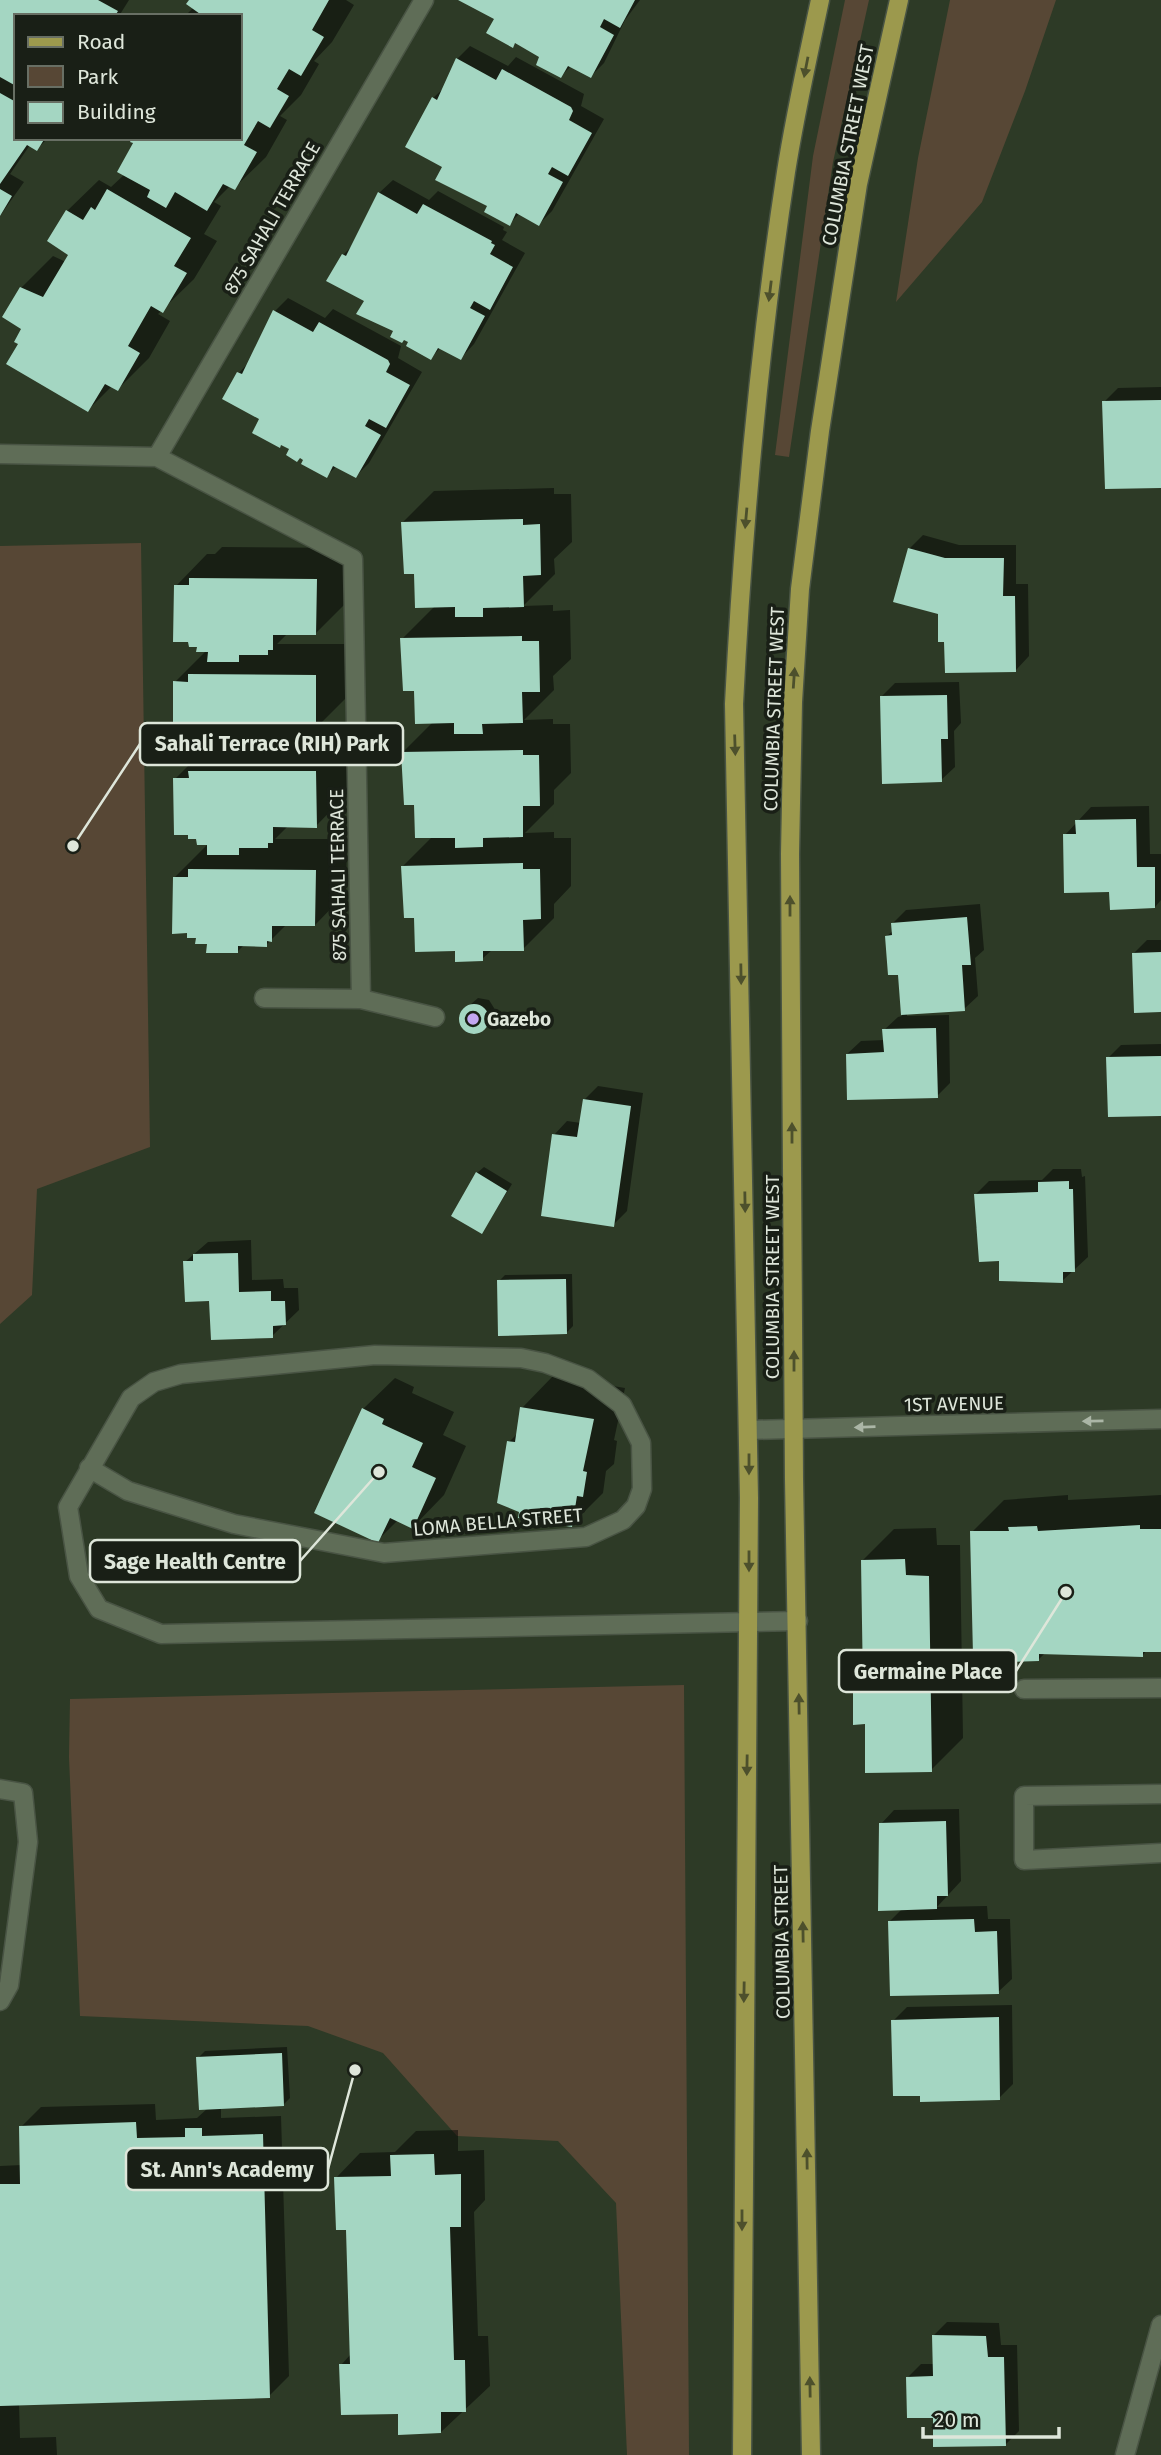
<svg xmlns="http://www.w3.org/2000/svg" width="1161" height="2455" viewBox="0 0 1161 2455" font-family="'Fira Sans',sans-serif">
<style>
.green{fill:#574735}
.shadow{fill:#0007}
.building{fill:#a4d6c2}
.lines{fill:none;stroke-linecap:round;stroke-linejoin:round}
.minor-casing{stroke:#495444;stroke-width:21}
.major-casing{stroke:#495444;stroke-width:21}
.minor{stroke:#5f6d57;stroke-width:18}
.major{stroke:#9c994d;stroke-width:18}
.oneway{fill:#4d502c}
.oneway2{fill:#abb6a6}
.poi-dot{fill:#c3a7f2;stroke:#191f16;stroke-width:2.5}
.labels{text-anchor:middle;dominant-baseline:central;stroke-width:7;stroke-linejoin:round;paint-order:stroke}
.street-label{font-size:19px;fill:#dee6da;stroke:#191f16}
.poi-label{font-size:19px;font-weight:bold;fill:#dee6da;stroke:#191f16;text-anchor:start}
.leader{fill:none;stroke:#dee6da;stroke-width:2.5}
.callout-dot{fill:#dee6da;stroke:#191f16;stroke-width:2.5}
.callout{fill:#191f16;stroke:#dee6da;stroke-width:2.5}
.callout-label{font-size:21px;text-anchor:middle;font-weight:bold;fill:#dee6da}
</style>
<rect width="100%" height="100%" fill="#2d3a26"/>
<path class="green" d="M845 0H869L833 162 789 457 775 455 813 156Z
M950 0H1056L1025 91 982 202 896 302 918 158Z
M141 543 150 1147 37 1189 32 1295 0 1324V546Z
M684 1685 689 2455H627L616 2203 558 2141 457 2136 383 2053 308 2026 80 2016 69 1757 70 1699Z"/>
<path class="shadow" d="M0 0H129L119 16H16V138H48L37 149 30 145 10 174 24 182 0 216Z
M191 0H346L354 5 332 42 314 61 319 64 301 95 280 116 287 120 266 157 234 188 230 186 214 202 221 206 204 234 217 241 194 279 158 314 170 321 149 358 118 389 112 386 88 410 20 343 24 328 21 288 53 256 66 262 71 254 67 211 99 180 111 187 125 174 119 171 135 138H240V16H185L194 7Z
M462 0H640L625 20 604 63 591 76 571 66 561 76 542 56 516 42 512 46 496 19Z
M470 46 508 66 516 57 584 94 581 106 604 119 552 211 539 224 520 213 509 224 445 166 433 98 444 88 457 59Z
M393 180 429 200 438 191 504 227 503 230 507 232 502 240 525 253 474 344 461 358 441 347 431 358 396 330 366 300 343 255 354 244 379 193Z
M288 298 325 318 333 309 401 346 398 358 422 372 369 463 356 476 337 466 326 476 291 448 262 418 239 373 250 361 275 311Z
M1161 387V486L1104 402 1118 388Z
M554 488V494H571L572 542 554 559 555 574 523 606 553 605V611L570 610 571 659 553 676 554 690 524 720 553 719V724H570L571 773 554 790V804L525 833 554 832V838H571V886L554 904V918L523 949 492 950 482 959 416 917 403 866 433 836 415 803 402 753 433 722 416 689 402 639 435 606 416 572 403 522 434 491Z
M923 535 959 545H1016V584H1028L1029 656 1016 670 945 640 939 613 895 600 910 548Z
M222 547 348 548 347 602 316 633H288L277 644H347L346 698 315 729H287L276 741H347V794L316 826H288L275 839H347L346 893 315 925 287 924 266 945 245 944 237 952 198 936 175 877 209 843 175 779 207 747 175 682 207 650 176 586 207 554H215Z
M959 682 961 723 954 731 955 767 941 780 881 697 895 683Z
M1149 806 1150 854H1161V900L1155 907 1065 835 1091 807Z
M980 904 984 950 975 958 978 996 964 1009 907 1013V1016L949 1015 950 1083 937 1096 847 1054 861 1041 885 1040 884 1030 898 1017 902 1016 899 973 887 936 894 930 893 923 906 910Z
M1147 940H1161V1010L1134 953Z
M478 998 489 1000 494 1008 492 1021 476 1032 466 1031 460 1023 463 1011Z
M1161 1044V1114L1108 1058 1121 1045Z
M598 1086 643 1093 627 1211 613 1225 554 1135 567 1121 581 1123 584 1100Z
M484 1167 512 1184 482 1232 477 1173Z
M1053 1169H1081L1082 1177 1085 1176 1088 1257 1062 1281 1000 1259 980 1228H976V1194L989 1181 1042 1180Z
M251 1240 252 1280 283 1279 284 1288H298L299 1310 272 1336 211 1299 185 1262 208 1242Z
M572 1274 573 1326 566 1333 499 1281 505 1275Z
M553 1376 625 1388 614 1440 617 1441 614 1464 606 1471 603 1493 571 1525 509 1442 518 1433 522 1408Z
M395 1378 414 1387 412 1393 454 1412 443 1435 466 1446 444 1495 413 1527 398 1520 378 1540 363 1409Z
M1068 1495V1500L1161 1495V1650H1147L1143 1655 1045 1653 1038 1660 972 1532 1004 1500Z
M936 1528 937 1545H960L963 1738 931 1770 867 1722 855 1687 865 1677 863 1560 894 1529Z
M959 1809 961 1881 937 1907 987 1906 988 1919H1010L1012 1979 998 1992 890 1921 903 1908 881 1824 894 1810Z
M1012 2005 1013 2084 999 2098 893 2021 907 2007Z
M287 2047 290 2098 283 2105 221 2107V2118L281 2116 289 2376 269 2396 19 2403 20 2438 56 2437 57 2455H0V2166L22 2165 21 2127 41 2107 155 2104 156 2120 197 2118 208 2108 198 2058 205 2051Z
M458 2130V2151L484 2150 485 2200 474 2212 478 2336H488L490 2386 441 2432 399 2412 341 2365 351 2354 348 2228 336 2178 360 2153 395 2152 416 2131Z
M947 2322 999 2323 1001 2345H1017L1019 2431 1006 2444 908 2377 921 2364H934V2335Z"/>
<path class="building" d="M0 0H98L118 11 115 16H16V86L0 77Z
M189 0H329L312 30 324 37 301 76 289 69 277 89 289 96 270 128 258 121 244 145 257 152 235 190 223 184 207 211 175 192 166 208 147 197 150 190 117 172 133 143 130 142 132 138H240V16H203L186 4Z
M458 0H635L620 28 604 19 600 27 614 35 591 78 568 66 561 78 536 65 539 57 515 43 513 48 486 33 494 19Z
M456 58 496 80 502 69 571 107 573 111 569 120 592 133 568 176 552 167 548 174 563 182 539 226 516 213 510 226 484 212 487 206 435 180 442 167 405 147 432 97 437 100Z
M0 93 16 102V138H45L37 151 27 145 0 184Z
M0 189 12 196 0 216Z
M107 189 191 238 174 266 187 273 163 313 151 306 128 346 140 353 118 391 105 384 88 412 6 364 18 344 14 342 21 329 2 317 20 287 43 297 68 255 47 241 66 210 83 220 91 207 95 210Z
M378 192 417 214 423 204 492 241 491 243 495 245 490 254 513 267 490 310 474 301 470 308 485 316 461 360 438 348 431 360 406 346 408 342 404 340 402 343 390 337 393 331 356 314 364 301 326 281 342 254 346 256Z
M273 310 313 332 319 322 388 360 390 364 386 372 410 385 386 428 369 419 365 426 381 435 356 478 333 466 327 478 301 464 303 460 300 458 297 462 286 455 289 449 281 445 280 448 252 433 259 419 222 399 237 372 242 374Z
M1161 400V488L1105 489 1102 401Z
M523 519V525L540 524 541 575 523 576 524 607 483 608V617H455V607L415 608 414 574H404L401 522Z
M908 548 945 558H1004L1003 596H1015L1016 672 945 673 944 642H938V614L893 602Z
M189 578 317 579 316 635H273V650H268V655H239V662H207L208 652H196L197 647H189L188 642H173L174 585H189Z
M522 636V641H539L540 692H522L523 723 482 724 483 734H454V723L415 724 414 691H403L400 638Z
M188 674 316 675V731H272L273 746H267V751H239V758H206L207 749 196 748V743H187V738H173V681L188 682Z
M947 695 948 739H941L942 782 882 784 880 696Z
M523 750V755H539L540 806H523V837L483 838V847L455 848V838H415L414 805H404L401 752Z
M188 771H316L317 828 273 827V843H268V848H239V855H207V845H197L196 839H188V835H174L173 778H189Z
M1136 819 1137 867H1155V908L1110 910 1109 892 1064 893 1063 834H1076L1075 820Z
M523 863V869H540L541 919 523 920 524 951H483V961L455 962V951L415 952 414 918H404L401 866Z
M188 869 316 870 315 926H272V942L267 941V947L238 946V953H206L207 944H195L196 938H187V933L172 934 173 877H188Z
M967 917 971 965H962L965 1011 901 1015 898 975H888L885 936 892 935 891 923Z
M1161 952V1012L1134 1013 1132 953Z
M459 1019a15 15 0 1 1 30 0a15 15 0 1 1-30 0Z
M936 1028 938 1098 847 1100 846 1054 884 1052 882 1029Z
M1161 1056V1116L1108 1117 1106 1057Z
M583 1099 631 1106 614 1227 541 1216 552 1134 577 1137Z
M476 1172 507 1191 482 1234 451 1216Z
M1069 1181V1189H1073L1075 1272H1063V1283L999 1281V1261L979 1262 974 1194 1038 1192V1182Z
M238 1253 239 1292 271 1291V1301H285L286 1325 273 1326V1338L211 1340 209 1301 185 1302 183 1261H193V1254Z
M566 1279 567 1334 498 1336 497 1280Z
M520 1407 594 1419 583 1471 587 1472 583 1497 577 1496 572 1527 518 1518 519 1512 497 1503 507 1441 515 1442Z
M362 1408 384 1419 382 1424 423 1443 412 1467 436 1478 413 1529 390 1518 378 1543 314 1513Z
M1140 1525V1529H1161V1652H1143V1657L1039 1654V1661L1010 1662V1655H973L970 1531H1009L1008 1527 1037 1526 1038 1531Z
M905 1559 906 1575 929 1576 932 1772 865 1773V1724L853 1725V1686H863L861 1560Z
M946 1821 948 1896H937V1909L878 1911 879 1823Z
M974 1919 975 1932 997 1931 999 1994 890 1996 888 1921Z
M999 2017 1000 2100 920 2102V2096H893L891 2020Z
M282 2053 284 2106 199 2110 196 2057Z
M136 2122 137 2138 185 2137V2128H202V2136L263 2134 270 2398 0 2406V2184H20L19 2126Z
M434 2154 435 2175 461 2174V2227H450L454 2360H465L466 2412H441V2433L398 2435V2414L341 2415 339 2364H350L346 2230H336L334 2177 391 2176 390 2155Z
M932 2335 986 2336 988 2357H1004L1006 2446 933 2447V2418H907L906 2377 933 2376Z"/>
<g class="lines">
<defs>
<path id="minor" d="M0 454 157 457 353 559 361 999 435 1017
M157 457 424 0
M264 998 361 999
M749 1430 1161 1419
M89 1468 128 1491 234 1524 384 1553 586 1537 623 1520 636 1506 642 1489 641 1443 622 1405 588 1379 545 1363 521 1358 375 1355 181 1374 154 1382 131 1398 68 1507 79 1576 99 1609 161 1634 798 1621
M1024 1689 1161 1688
M0 1789 23 1793 28 1842 9 1985 0 2001
M1161 1794 1024 1796V1860L1161 1853
M1125 2455 1161 2325"/>
<path id="major" d="M742 2455 749 1498 734 704C743 526 759 348 786 172 795 114 808 57 820 0
M811 2455 794 1479 790 854 793 702 800 589 820 431 858 184 899 0"/>
</defs>
<use href="#minor" class="minor-casing"/>
<use href="#major" class="major-casing"/>
<use href="#minor" class="minor"/>
<use href="#major" class="major"/>
</g>
<defs><path id="oneway-solid" d="M-6-.8H1V-3.2L6.5 0L1 3.2V.8H-6Z" transform="scale(1.75)"/></defs>
<g class="oneway">
<use href="#oneway-solid" transform="translate(806 67) rotate(101)"/>
<use href="#oneway-solid" transform="translate(770 291) rotate(97)"/>
<use href="#oneway-solid" transform="translate(746 518) rotate(95)"/>
<use href="#oneway-solid" transform="translate(794 678) rotate(-86)"/>
<use href="#oneway-solid" transform="translate(735 745) rotate(88)"/>
<use href="#oneway-solid" transform="translate(790 906) rotate(-90)"/>
<use href="#oneway-solid" transform="translate(741 974) rotate(89)"/>
<use href="#oneway-solid" transform="translate(792 1133) rotate(-90)"/>
<use href="#oneway-solid" transform="translate(745 1202) rotate(89)"/>
<use href="#oneway-solid" transform="translate(794 1361) rotate(-90)"/>
<use href="#oneway-solid" transform="translate(749 1464) rotate(90)"/>
<use href="#oneway-solid" transform="translate(749 1561) rotate(90)"/>
<use href="#oneway-solid" transform="translate(799 1704) rotate(-91)"/>
<use href="#oneway-solid" transform="translate(747 1765) rotate(91)"/>
<use href="#oneway-solid" transform="translate(803 1932) rotate(-91)"/>
<use href="#oneway-solid" transform="translate(744 1992) rotate(91)"/>
<use href="#oneway-solid" transform="translate(807 2159) rotate(-91)"/>
<use href="#oneway-solid" transform="translate(742 2220) rotate(90)"/>
<use href="#oneway-solid" transform="translate(810 2387) rotate(-91)"/>
</g>
<g class="oneway2">
<use href="#oneway-solid" transform="translate(1093 1421) rotate(179)"/>
<use href="#oneway-solid" transform="translate(865 1427) rotate(178)"/>
</g>
<circle class="poi-dot" cx="473" cy="1019" r="7"/>
<g class="labels">
<g class="street-label">
<text transform="translate(848 145) rotate(-79)">COLUMBIA STREET WEST</text>
<text transform="translate(272 218) rotate(-60)">875 SAHALI TERRACE</text>
<text transform="translate(774 709) rotate(-88)">COLUMBIA STREET WEST</text>
<text transform="translate(338 875) rotate(-91)">875 SAHALI TERRACE</text>
<text transform="translate(772 1277) rotate(-90)">COLUMBIA STREET WEST</text>
<text transform="translate(954 1404) rotate(-1)">1ST AVENUE</text>
<text transform="translate(498 1522) rotate(-5)">LOMA BELLA STREET</text>
<text transform="translate(782 1942) rotate(-91)">COLUMBIA STREET</text>
</g>
<g class="poi-label">
<text x="487" y="1019">Gazebo</text>
</g>
</g>
<path class="leader" d="M73 846L140 744M379 1472L300 1561M1066 1592L1016 1671M355 2070L328 2169"/>
<g class="callout-dot">
<circle cx="73" cy="846" r="7"/>
<circle cx="379" cy="1472" r="7"/>
<circle cx="1066" cy="1592" r="7"/>
<circle cx="355" cy="2070" r="7"/>
</g>
<g class="callout">
<rect x="140" y="723" width="263" height="42" rx="7"/>
<rect x="90" y="1540" width="210" height="42" rx="7"/>
<rect x="839" y="1650" width="177" height="42" rx="7"/>
<rect x="126" y="2148" width="202" height="42" rx="7"/>
</g>
<g class="callout-label">
<text x="272" y="751">Sahali Terrace (RIH) Park</text>
<text x="195" y="1569">Sage Health Centre</text>
<text x="928" y="1679">Germaine Place</text>
<text x="227" y="2177">St. Ann's Academy</text>
</g>
<rect x="14" y="14" width="228" height="126" fill="#191f16" stroke="#686f64" stroke-width="2"/>
<rect x="28" y="37" width="35" height="10" fill="#9c994d" stroke="#686f64" stroke-width="2"/>
<text x="77" y="49" font-size="21" fill="#dee6da">Road</text>
<rect x="28" y="66" width="35" height="21" fill="#574735" stroke="#686f64" stroke-width="2"/>
<text x="77" y="84" font-size="21" fill="#dee6da">Park</text>
<rect x="28" y="102" width="35" height="21" fill="#a4d6c2" stroke="#686f64" stroke-width="2"/>
<text x="77" y="119" font-size="21" fill="#dee6da">Building</text>
<path d="M923 2427v10h136v-10" fill="none" stroke="#dee6da" stroke-width="3.5"/>
<text x="934" y="2427" font-size="21" fill="#dee6da" stroke="#191f16" stroke-width="5" paint-order="stroke">20 m</text>
</svg>
